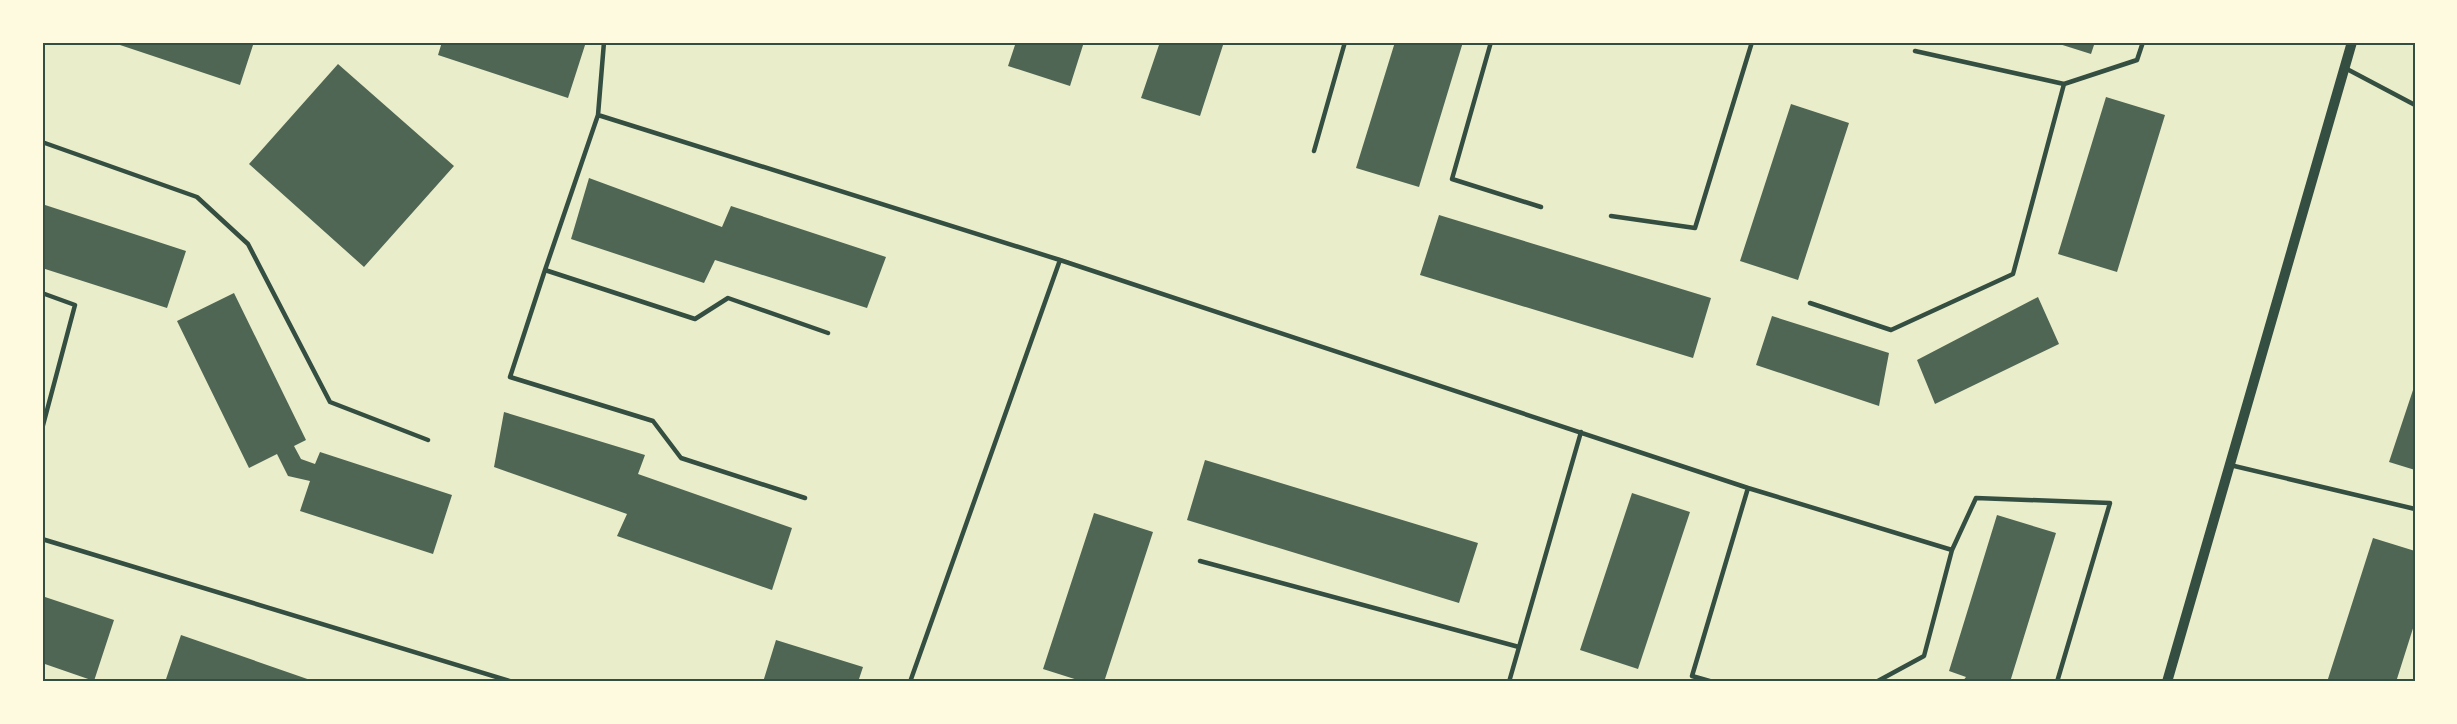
<svg xmlns="http://www.w3.org/2000/svg" width="2457" height="724" viewBox="0 0 2457 724" font-family="'PT Sans Narrow',sans-serif">
<style>
.building{fill:#4f6655}
.lines{fill:none;stroke-linecap:round;stroke-linejoin:round}
.service{stroke:#344e41;stroke-width:4.5}
.tertiary{stroke:#344e41;stroke-width:10}
.neatline{fill:none;stroke:#344e41;stroke-width:2}
</style>
<rect width="100%" height="100%" fill="#e9edc9"/>
<path class="building" d="M111 42H254L240 85Z
M442 42H586L568 98 438 55Z
M1016 42H1084L1070 86 1008 66Z
M1160 42H1224L1200 116 1141 98Z
M1395 42H1463L1419 187 1356 168Z
M2053 42H2095L2091 54Z
M338 64 454 166 364 267 249 164Z
M2106 97 2165 115 2117 272 2058 254Z
M1791 104 1849 123 1798 280 1740 261Z
M589 178 722 227 731 206 886 257 867 308 715 260 704 283 571 239Z
M42 204 186 251 167 308 42 268Z
M1439 215 1711 298 1693 358 1420 275Z
M234 293 306 440 294 446 301 459 315 464 320 452 452 495 433 554 300 511 310 481 288 476 277 454 249 468 177 321Z
M2038 297 2059 344 1935 404 1917 360Z
M1772 316 1889 353 1879 406 1756 365Z
M2415 384V470L2389 462Z
M504 412 645 455 638 474 792 528 772 590 617 536 627 514 494 467Z
M1205 460 1478 543 1459 603 1187 520Z
M1632 493 1690 512 1638 669 1580 650Z
M1094 513 1153 532 1104 682H1084L1043 669Z
M1997 515 2056 533 2010 682H1962L1966 677 1949 671Z
M2373 538 2415 551V622L2396 682H2327Z
M42 596 114 620 94 681 42 663Z
M181 635 316 682H165Z
M776 640 863 667 858 682H763Z"/>
<g class="lines">
<path class="service" d="M604 42 598 115 1060 260 1748 488
M1491 42 1452 179 1541 207
M1915 51 2064 84
M2345 68 2415 105
M598 115 545 270 695 319 728 298 828 333
M42 142 197 197 248 244 330 402 428 440
M1314 151 1345 42
M1611 216 1695 228 1752 42
M545 270 510 377 653 421 681 458 805 498
M42 293 75 305 42 429
M1810 303 1891 330 2013 274 2064 84 2137 60 2143 42
M2230 465 2415 509
M42 539 513 682
M1200 561 1519 647
M910 682 1060 260
M1509 682 1581 432
M1713 682 1692 676 1748 488 1952 550
M1876 682 1924 656 1952 550 1976 498 2110 503 2057 682"/>
<path class="tertiary" d="M2167 682 2352 42"/>
</g>
<rect width="2457" height="724" fill="none" stroke="#fefae0" stroke-width="87"/>
<rect x="44" y="44" width="2370" height="636" class="neatline"/>
</svg>
